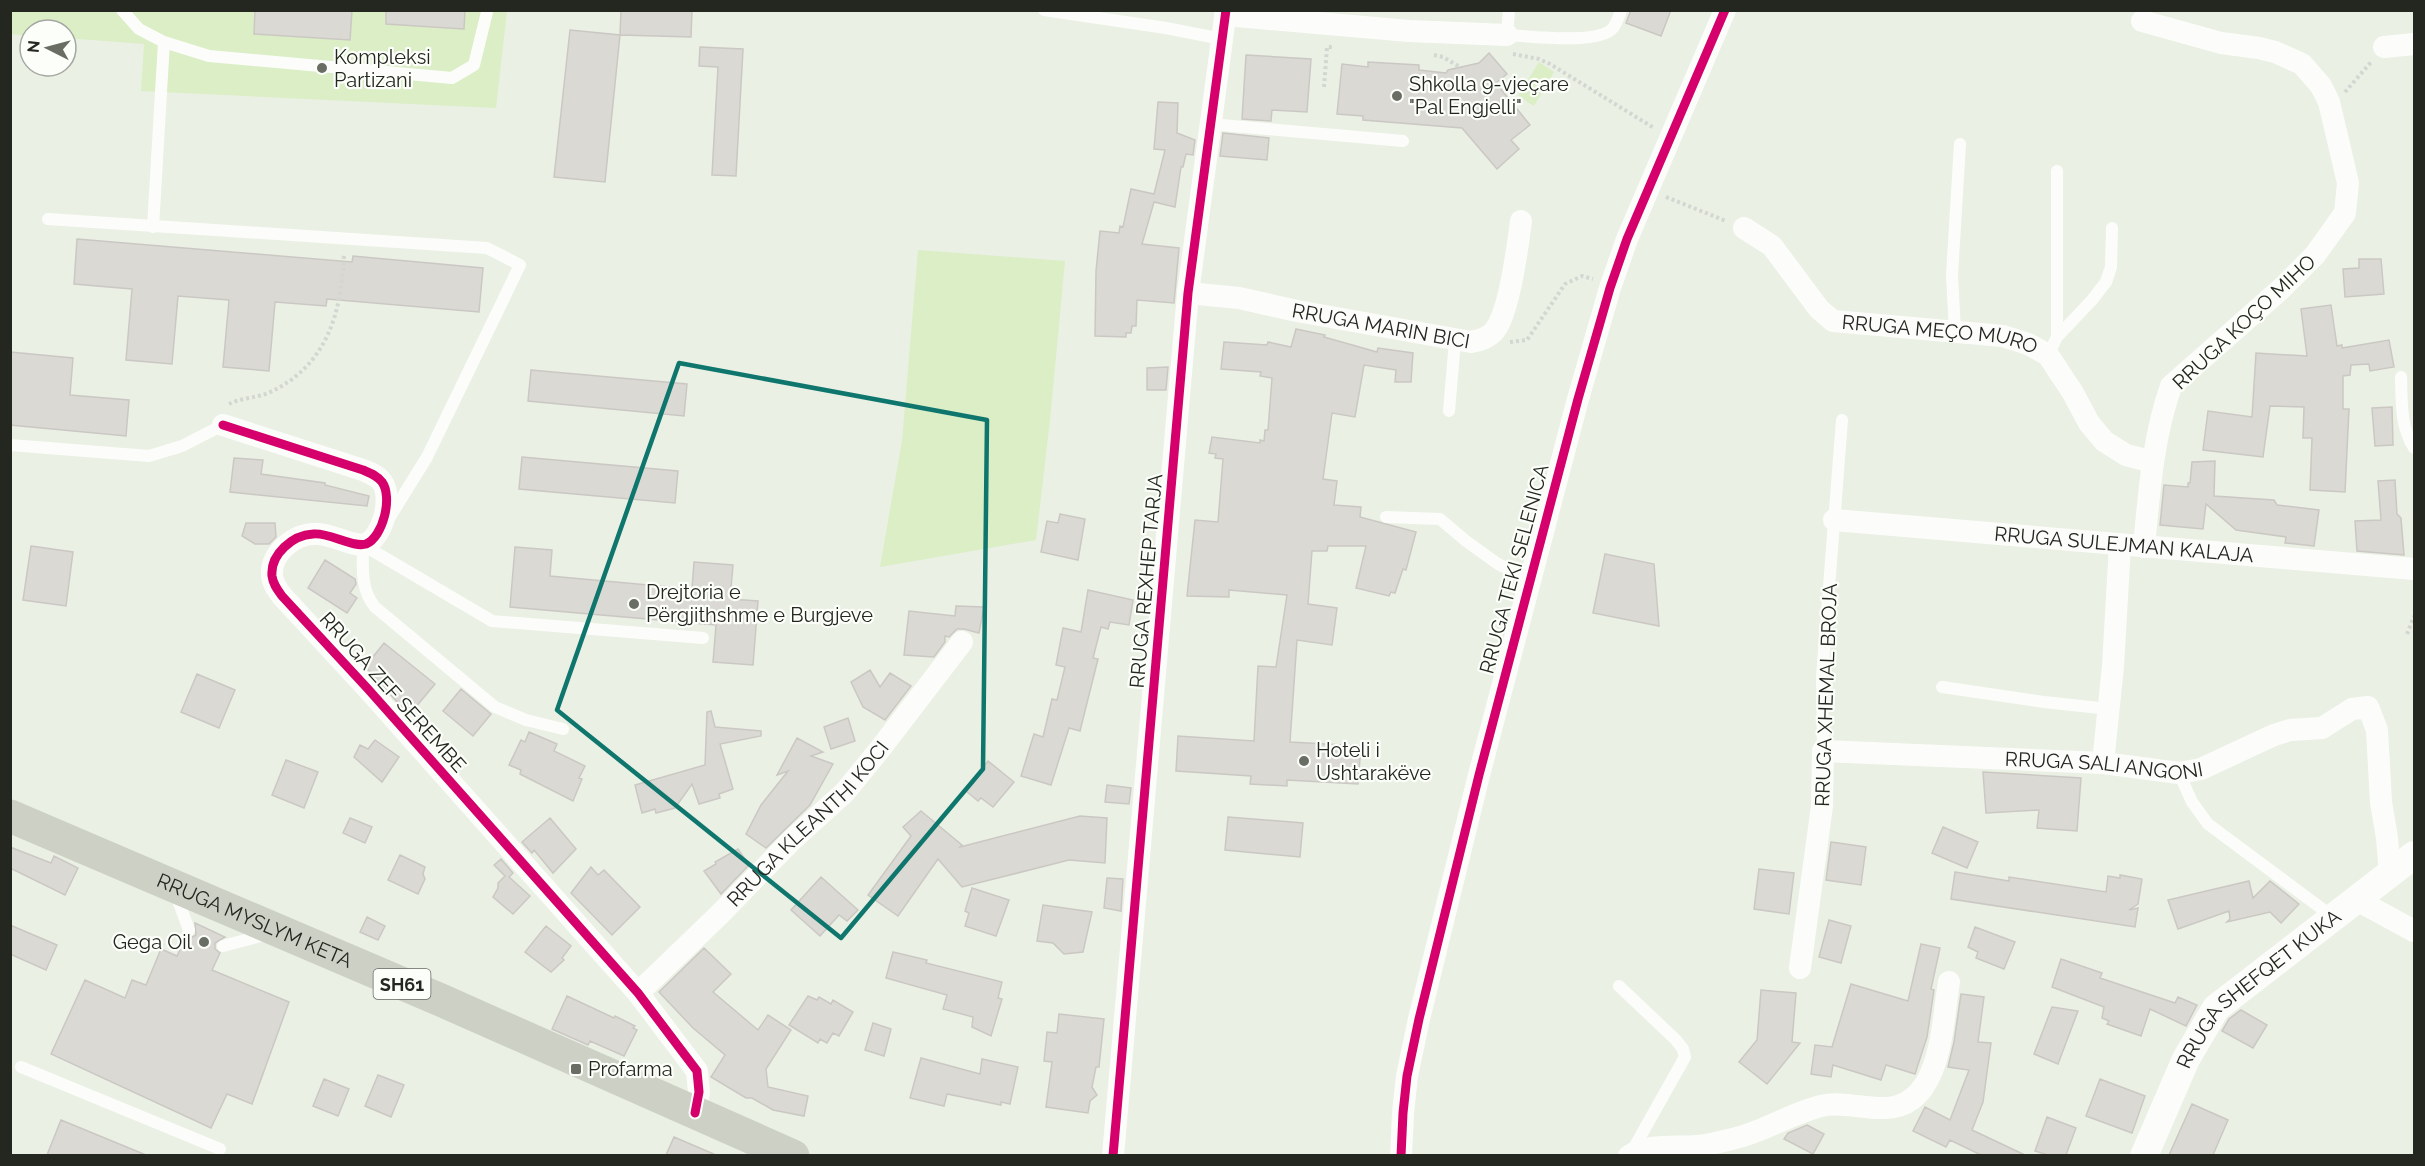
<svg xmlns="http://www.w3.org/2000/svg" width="2425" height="1166" viewBox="0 0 2425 1166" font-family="Raleway,sans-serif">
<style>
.green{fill:#dbeec5}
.building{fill:#dbd9d4;stroke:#cbc8c4;stroke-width:1.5}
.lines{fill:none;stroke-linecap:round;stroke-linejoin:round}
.path{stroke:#d4d6d2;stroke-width:4;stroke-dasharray:3 3;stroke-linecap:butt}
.service{stroke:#fcfdfb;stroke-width:12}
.minor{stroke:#fcfdfb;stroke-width:22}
.tertiary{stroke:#fcfdfb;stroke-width:28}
.primary{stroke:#ccd0c5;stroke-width:33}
.cycleway-casing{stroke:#fcfefa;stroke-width:13}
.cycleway{stroke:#d6006c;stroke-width:9}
.marked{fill:none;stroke:#0f766e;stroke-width:4.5;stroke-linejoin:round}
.poi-dot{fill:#696d64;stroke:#fcfefa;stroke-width:2}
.labels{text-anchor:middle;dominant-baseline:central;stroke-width:4.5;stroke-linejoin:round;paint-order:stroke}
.shield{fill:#fcfefa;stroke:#646861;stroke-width:1.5}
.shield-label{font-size:18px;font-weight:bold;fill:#23271f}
.poi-label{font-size:20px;fill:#23271f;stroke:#fcfefa;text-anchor:start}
.street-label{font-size:20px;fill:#23271f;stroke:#fcfefa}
</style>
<rect width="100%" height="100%" fill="#eaf0e3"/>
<path class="green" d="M10 11H507L496 108 141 91 144 44 66 38V30H30V36L11 34Z
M1539 62 1554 72 1534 106 1518 96Z
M918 250 1065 261 1050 420 1036 540 880 567 902 441Z"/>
<path class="building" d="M255 10H352L350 40 254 34Z
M386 10H465L464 29 386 24Z
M621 10H692L691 37 620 35Z
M1631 10H1671L1661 36 1626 23Z
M570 30 620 35 605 182 554 177Z
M700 47 743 49 736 176 712 175 718 67 699 66Z
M1489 53 1507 74 1496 83 1530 125 1511 140 1519 149 1497 169 1462 128 1363 120V116L1337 114 1342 64 1368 67V62L1419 65V70L1446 73 1448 70 1479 63Z
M1246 55 1311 59 1307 112 1272 110 1271 121 1242 119Z
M1158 102 1178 103 1177 133 1195 140 1193 155 1186 154 1183 167H1181L1175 207 1154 202 1142 244 1179 248 1174 303 1137 300 1136 326H1132L1131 333H1126V337L1095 336 1096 271 1100 231 1119 233 1120 226 1123 227 1131 189 1154 194 1165 150 1154 149Z
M1223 133 1269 138 1267 160 1220 156Z
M77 239 352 262 353 256 483 268 479 312 327 299 326 306 275 302 269 371 223 367 229 300 178 296 172 364 126 360 132 289 74 284Z
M2359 259H2381L2384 294 2345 297 2343 269 2359 268Z
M2331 305 2337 346 2342 345V348L2389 340 2394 367 2370 371 2369 364 2351 365 2350 375 2343 376V409H2349L2345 492 2310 490 2312 438H2303L2304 407 2270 406 2263 457 2203 450 2208 411 2252 417 2256 353 2307 356 2301 309Z
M1296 329 1325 335 1324 337 1377 352 1378 348 1413 353 1411 382H1395L1396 370 1364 365 1355 417 1332 413 1323 479 1337 481 1334 505 1361 507 1360 517 1416 532 1406 570 1403 569 1395 593 1391 592 1389 596 1356 588 1366 546H1328L1327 551H1312L1308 604 1337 608 1332 645 1297 640 1290 742 1361 746 1358 784 1287 780V786L1250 784 1251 776 1176 771 1178 736 1254 741 1258 666 1276 667 1287 595 1229 590V597L1187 596 1195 520 1218 522 1223 459 1215 458 1216 454 1209 453 1212 437 1260 443V440L1264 441 1265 430H1268L1272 378 1260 376 1261 372 1221 369 1224 342 1267 345 1268 342 1291 347Z
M10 352 73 358 70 395 129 400 126 436 10 425Z
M1168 367 1166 390H1147V368Z
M531 370 687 384 684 416 528 401Z
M2392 407 2393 445 2375 446 2372 408Z
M522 457 678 471 675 503 519 489Z
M234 458 263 460 261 474 325 483V485L369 496 367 506 230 492Z
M2215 461 2214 496 2274 500 2277 505 2319 510 2314 546 2285 543 2286 537 2236 530 2206 504 2203 529 2160 525 2164 485 2188 487V483H2190L2192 462Z
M2395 480 2397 514 2401 518 2404 555 2357 551 2355 521 2381 520 2378 481Z
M1060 514 1085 519 1078 560 1041 552 1047 521 1058 523Z
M246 523H275L276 537 269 544H255L242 536Z
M31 546 73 552 66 606 23 600Z
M515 547 552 550 550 576 692 589 694 562 733 565 730 599 758 601 753 665 713 662 716 625 510 607Z
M1605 554 1654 564 1659 626 1593 613Z
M325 560 355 579 356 584 350 593 357 598 347 613 308 588Z
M1088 590 1133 600 1129 625 1110 622 1108 629 1101 627 1093 658 1098 659 1080 731 1069 728 1051 785 1021 776 1034 734 1043 737 1052 699 1057 700 1065 667 1056 665 1063 628 1081 632Z
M956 606 984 607 979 633 964 629H957L949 637 945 636V642L934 657 904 655 909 611 955 616Z
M384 643 435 684 409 715 362 663 368 656 372 658Z
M870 670 880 687 890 673 911 686 885 720 863 707 851 682Z
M197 674 235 690 219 728 181 712Z
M461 689 491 714 473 736 443 711Z
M711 711 715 727 761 731V736L720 744 733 789 719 794 720 798 699 804 692 784 675 808 656 813 655 809 642 813 635 785 705 765 707 712Z
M848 718 855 741 831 749 824 727Z
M529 732 557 744 554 751 585 766 579 778 582 779 573 801 520 774 521 770 509 765 521 740 525 742Z
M797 738 823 752 811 756 833 764 810 805 766 848 746 834 761 805 788 771 777 775Z
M375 740 399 757 382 782 354 757 360 745 368 749Z
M286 760 318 772 304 808 272 795Z
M988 761 1014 782 993 807 981 798 978 801 966 791Z
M1983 772 2081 778 2077 831 2037 828 2039 810 1986 813Z
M1107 785 1131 788 1129 804 1105 802Z
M921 811 962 845 960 847 1080 816 1107 818 1105 863 1069 860 962 887 938 859 898 916 868 895 911 836 903 827Z
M1228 817 1303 823 1300 857 1225 850Z
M350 818 372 827 365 843 343 833Z
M550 818 576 849 553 873 534 850 532 853 522 842Z
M1943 827 1978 842 1967 868 1932 853Z
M1831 842 1866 847 1861 885 1826 880Z
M10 847 51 863 54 856 78 868 65 895 10 868Z
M738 849 749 865 721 894 704 871 716 864 715 862Z
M400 855 425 867 423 874 425 879 418 894 388 880Z
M501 859 513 873 509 877 530 896 513 914 493 897 498 888V883L505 876 494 865Z
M591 867 598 875 604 870 640 907 612 935 571 893Z
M1759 869 1794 873 1789 914 1754 909Z
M1955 872 2009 881V877L2106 892 2108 876 2120 878V875L2142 879 2138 904 2129 910 2138 908 2135 927 1951 899Z
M821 877 858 910 847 921 839 915 820 936 791 910Z
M1107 878 1123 879 1121 911 1104 908Z
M2249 881 2253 898 2270 881 2299 904 2281 923 2270 912 2227 922 2230 919 2229 911 2178 929 2168 900Z
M972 888 1009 900 996 936 965 926 969 913 965 911Z
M1043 905 1092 912 1083 952 1064 954 1053 943 1037 941Z
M367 917 385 926 378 940 360 932Z
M1829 920 1851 926 1841 963 1819 957Z
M195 923 225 937 215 943V949L220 953 212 970 289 1002 252 1104 227 1094 211 1128 51 1054 85 980 125 998 132 980 146 985 161 949 177 956 186 937 191 938 196 935Z
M10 925 57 945 46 970 10 954Z
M546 926 571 946 562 958 564 960 551 972 525 952Z
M1975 927 2015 942 2004 969 1976 958 1978 952 1968 947Z
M1921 944 1940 948 1931 989 1934 990 1927 1037 1915 1074 1886 1065 1881 1080 1833 1065 1831 1077 1811 1074 1815 1045 1832 1047 1851 984 1908 1001Z
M704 948 731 974 713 992 758 1030 768 1015 791 1030 766 1069 768 1087 808 1096 804 1116 773 1110 752 1098H746L711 1077 725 1055 693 1028 659 992Z
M893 952 927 960 926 963 1002 982 998 998 1002 999 991 1036 972 1027 973 1017 943 1009 947 995 886 978Z
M2061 959 2102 973 2100 978 2175 1003 2178 997 2197 1005 2186 1026 2150 1009 2141 1036 2107 1024 2109 1021 2102 1018 2104 1007 2052 987Z
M1761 990 1796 993 1792 1042 1800 1043 1767 1084 1739 1062 1757 1040Z
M1961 994 1984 997 1978 1042 1991 1043 1983 1102 1972 1130 2025 1155H1981L1950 1140 1946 1147 1913 1131 1925 1107 1950 1120 1969 1070 1948 1067 1954 1042Z
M567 996 614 1018 615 1016 635 1026 633 1028 637 1030 624 1056 590 1041 588 1045 552 1029Z
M808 996 817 1000 819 997 831 1004 833 1000 853 1012 839 1036 833 1033 827 1043 820 1039 818 1043 789 1025Z
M2052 1007 2078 1011 2058 1064 2034 1054Z
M2241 1010 2267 1025 2253 1048 2222 1031 2229 1019Z
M1059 1014 1104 1019 1099 1067H1096L1092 1087 1097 1095 1090 1101 1088 1113 1046 1107 1052 1062 1044 1061 1047 1032 1057 1033Z
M873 1023 891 1029 884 1056 865 1050Z
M921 1058 980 1074 982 1059 1018 1067 1010 1104 1001 1102V1105L947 1094 944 1106 910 1098Z
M378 1075 404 1085 391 1117 365 1106Z
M324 1079 349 1089 338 1116 313 1106Z
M2100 1079 2145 1096 2132 1133 2086 1116Z
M2192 1104 2228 1120 2213 1155H2169Z
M2047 1117 2076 1128 2066 1155H2048L2035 1151Z
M61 1120 146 1155H47Z
M1807 1125 1824 1134 1813 1154 1784 1139 1788 1133Z
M674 1137 716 1155H666Z"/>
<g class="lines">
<path class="path" d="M1513 54 1539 59 1550 64 1654 128
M1434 55 1443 57 1460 67
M1324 87 1327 47H1332
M2345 92 2372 61
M1666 197 1726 221
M1510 342 1527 340 1565 284 1582 276 1593 279
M229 404C240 398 256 398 268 393 327 367 342 312 344 253
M2407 634 2414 616"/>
<path class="service" d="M122 10 139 29 164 42 209 56 452 78 474 65 487 12
M1044 10 1166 28 1222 39
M1509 10 1507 35C1530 36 1599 45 1613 28 1617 23 1619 16 1621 10
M1210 124 1403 141
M2057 171V337
M48 219 487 248 520 265 427 457 388 520
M153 227 164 42
M1955 331 1952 275 1960 144
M2048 355 2057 337 2092 300 2106 282 2111 267 2112 228
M2401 377C2402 404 2400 425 2414 448
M1449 411 1455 341
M10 445 149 456 182 446 223 425
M1386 517 1440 519 1466 541 1498 564 1530 579
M363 545 492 621 703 638
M363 545C363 567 360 589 375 607L495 707 526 720 563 729
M1942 687 2044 702 2109 709
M1823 751 1822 677 1842 420
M2179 773 2192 802 2208 824 2333 917
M175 892 189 930
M223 946 268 934
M1619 986 1676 1040 1683 1049 1685 1057 1631 1153
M21 1067 220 1149"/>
<g class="minor">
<path d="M1225 15 1409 31 1507 35"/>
<path d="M2142 21 2221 43 2259 48 2275 52 2302 64 2321 86 2329 102 2348 183 2345 213 2315 255 2282 288 2171 386C2153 437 2149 493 2144 547"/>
<path d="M2384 47 2414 44"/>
<path id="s1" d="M1744 228 1772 246 1819 309 1833 321 2003 336 2028 344 2048 355 2073 393 2089 423 2104 441 2126 455 2153 462"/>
<path id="s2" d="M1188 293 1239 298 1297 311 1471 342C1480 340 1489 338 1495 330 1509 312 1518 245 1521 221"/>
<path d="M223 425 363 470C370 473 378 476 382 482 393 497 383 537 366 544 353 548 329 532 313 534 293 535 270 554 272 576 273 584 277 589 282 596L368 689 638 993 697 1071 699 1092 695 1113"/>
<path id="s3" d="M1834 520 2414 569"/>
<path d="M2103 763 2113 666 2120 545"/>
<path d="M2357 900 2414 931"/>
<path id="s4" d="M1800 968 1822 806 1823 751 2103 763 2179 773 2201 769 2274 735 2290 730 2322 728 2352 709 2368 707 2377 730 2381 802 2387 838 2390 874"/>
<path id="s5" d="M638 993 719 915 792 840 845 792 880 749 962 642"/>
<path d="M1113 1156 1188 293 1226 10"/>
<path d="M1401 1156 1403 1113 1407 1076 1419 1019 1479 775 1578 399 1610 288 1627 239 1725 10"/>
<path d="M1629 1156C1649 1142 1681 1149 1705 1145 1720 1142 1735 1139 1749 1134 1773 1126 1796 1112 1821 1106 1842 1101 1864 1109 1885 1108 1942 1107 1942 1023 1949 982"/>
</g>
<path class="tertiary" id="s6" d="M2144 1156 2186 1059 2216 1008 2414 855"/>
<path class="primary" id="s7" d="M10 816 443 1001 793 1156"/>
<defs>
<path id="cycleway" d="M223 425 363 470C370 473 378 476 382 482 393 497 383 537 366 544 353 548 329 532 313 534 293 535 270 554 272 576 273 584 277 589 282 596L368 689 638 993 697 1071 699 1092 695 1113
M1113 1156 1188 293 1226 10
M1401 1156 1403 1113 1407 1076 1419 1019 1479 775 1578 399 1610 288 1627 239 1725 10"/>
</defs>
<use href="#cycleway" class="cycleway-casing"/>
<use href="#cycleway" class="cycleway"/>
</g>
<path class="marked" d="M679 363 987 420 983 769 841 938 557 710Z"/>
<g class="poi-dot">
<circle cx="322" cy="68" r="6"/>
<circle cx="1397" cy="96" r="6"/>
<circle cx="634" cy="604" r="6"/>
<circle cx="1304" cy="761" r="6"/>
<circle cx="204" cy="942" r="6"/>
<rect x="570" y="1063" width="12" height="12" rx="3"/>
</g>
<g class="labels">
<rect class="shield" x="373.5" y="969" width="57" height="30" rx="4.5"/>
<g class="shield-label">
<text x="402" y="984">SH61</text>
</g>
<g class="poi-label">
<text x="334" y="57">Kompleksi<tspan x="334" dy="23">Partizani</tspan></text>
<text x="1409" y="84">Shkolla 9-vjeçare<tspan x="1409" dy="23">"Pal Engjelli"</tspan></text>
<text x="646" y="592">Drejtoria e<tspan x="646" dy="23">Përgjithshme e Burgjeve</tspan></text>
<text x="1316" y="750">Hoteli i<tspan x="1316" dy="23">Ushtarakëve</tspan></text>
<text x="192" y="942" text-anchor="end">Gega Oil</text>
<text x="588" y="1069">Profarma</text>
</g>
<g class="street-label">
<text transform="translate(2244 322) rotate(-43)">RRUGA KOÇO MIHO</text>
<text stroke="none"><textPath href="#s2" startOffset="196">RRUGA MARIN BICI</textPath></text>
<text stroke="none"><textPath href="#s1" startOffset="238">RRUGA MEÇO MURO</textPath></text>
<text stroke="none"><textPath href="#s3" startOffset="291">RRUGA SULEJMAN KALAJA</textPath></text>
<text transform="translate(1514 569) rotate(-75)">RRUGA TEKI SELENICA</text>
<text transform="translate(1146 581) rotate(-85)">RRUGA REXHEP TARJA</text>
<text transform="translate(393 692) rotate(48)">RRUGA ZEF SEREMBE</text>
<text transform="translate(1826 695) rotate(-88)">RRUGA XHEMAL BROJA</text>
<text stroke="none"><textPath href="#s4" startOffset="500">RRUGA SALI ANGONI</textPath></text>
<text stroke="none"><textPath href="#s5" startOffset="240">RRUGA KLEANTHI KOCI</textPath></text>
<text stroke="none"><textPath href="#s7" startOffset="266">RRUGA MYSLYM KETA</textPath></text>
<text stroke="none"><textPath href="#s6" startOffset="208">RRUGA SHEFQET KUKA</textPath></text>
</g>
</g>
<rect width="2425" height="1166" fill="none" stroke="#23271f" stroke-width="24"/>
<g transform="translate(48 48) rotate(276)"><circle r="28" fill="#fcfefa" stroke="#a5a8a2" stroke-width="1.5"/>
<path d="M0-4.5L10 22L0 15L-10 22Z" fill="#696d64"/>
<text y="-9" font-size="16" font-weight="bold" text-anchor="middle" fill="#23271f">N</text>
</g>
</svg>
